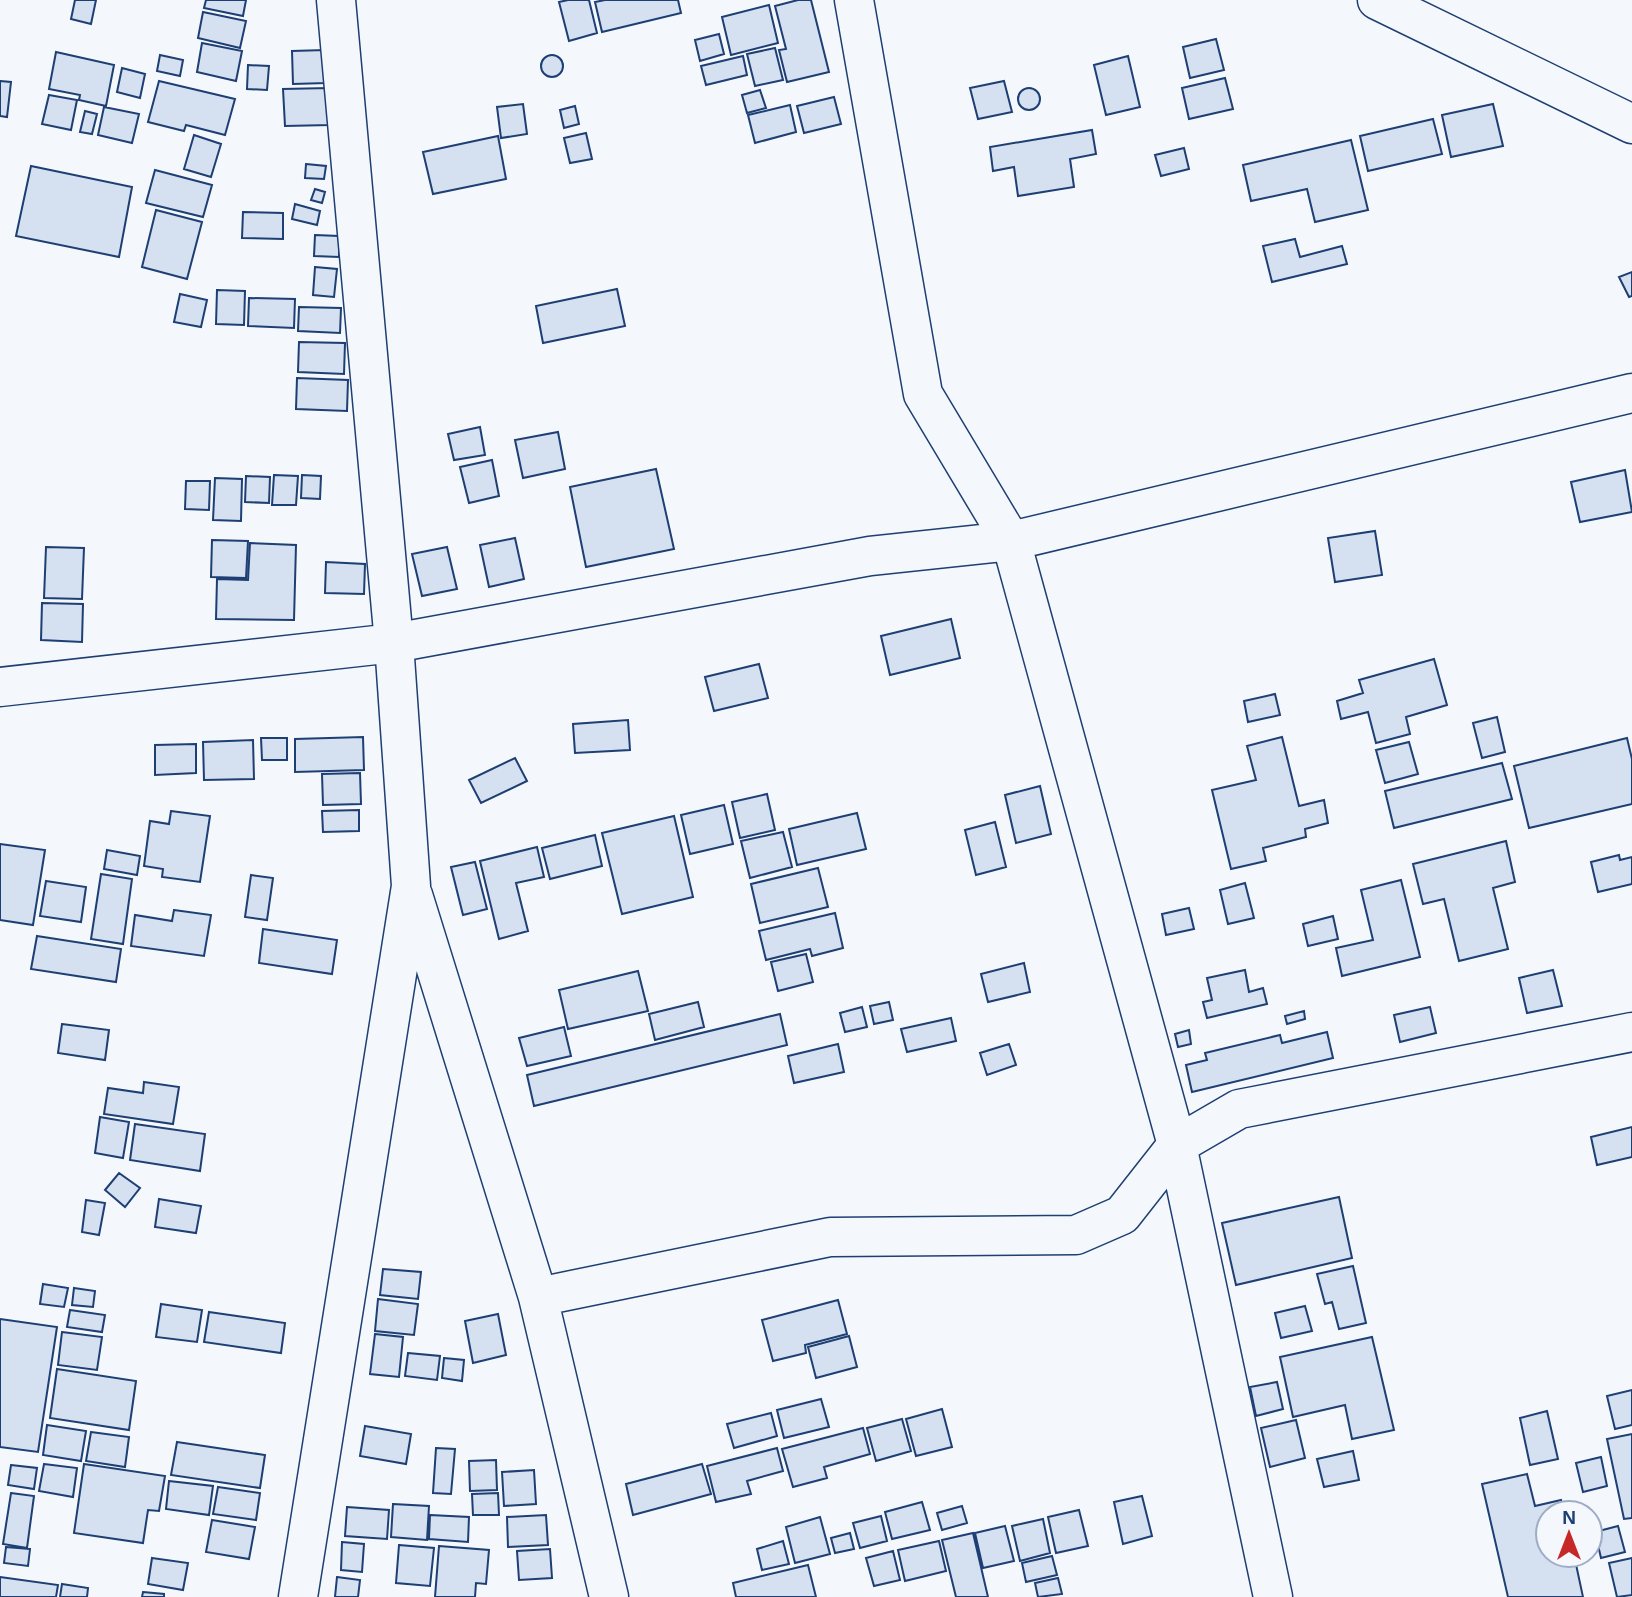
<svg xmlns="http://www.w3.org/2000/svg" width="1632" height="1597" viewBox="0 0 1632 1597" font-family="Arial,sans-serif">
<style>
.building{fill:#d5e0f0;stroke:#1d3f73;stroke-width:2}
.lines{fill:none;stroke-linecap:round;stroke-linejoin:round}
.minor-casing{stroke:#1d3f73;stroke-width:41}
.minor{stroke:#f4f7fb;stroke-width:38}
</style>
<rect width="100%" height="100%" fill="#f4f7fb"/>
<path class="building" d="M75 0H96L91 24 71 19Z
M206 0H246L243 16 204 8Z
M568 0H589L597 33 569 41 559 2Z
M605 0H678L681 13 602 32 595 2Z
M798 0H811L829 72 787 82 779 50 786 49 775 6Z
M769 5 778 43 731 55 722 17Z
M203 12 246 21 240 48 198 38Z
M719 34 724 54 700 61 695 40Z
M1216 39 1224 70 1190 78 1183 47Z
M202 43 242 51 236 81 197 72Z
M775 48 783 80 755 86 747 54Z
M325 50 326 83 293 84 292 51Z
M56 52 114 65 106 106 79 100 80 95 49 89Z
M541 66a11 11 0 1 1 22 0a11 11 0 1 1-22 0Z
M160 55 183 60 180 76 157 71Z
M743 56 747 75 706 85 701 66Z
M1128 56 1140 107 1106 115 1094 65Z
M248 65 269 66 267 90 247 89Z
M122 68 145 74 140 98 117 92Z
M1225 78 1233 109 1189 119 1182 88Z
M0 81 11 82 7 117 0 116Z
M159 81 235 99 225 135 186 125 184 131 148 122Z
M1004 81 1012 112 978 119 970 88Z
M1018 99a11 11 0 1 1 22 0a11 11 0 1 1-22 0Z
M329 88 330 125 285 126 283 89Z
M760 90 766 108 747 113 742 95Z
M49 95 77 100 71 130 42 124Z
M834 97 841 124 804 133 797 106Z
M523 104 527 134 501 138 497 107Z
M1493 104 1503 146 1451 157 1442 115Z
M790 105 796 132 755 143 748 115Z
M575 106 579 124 564 128 560 110Z
M104 107 139 114 132 143 98 135Z
M85 111 97 114 92 134 80 132Z
M1433 119 1442 154 1368 171 1360 136Z
M1092 130 1096 154 1070 159 1074 187 1018 196 1014 167 993 171 990 147Z
M586 133 592 159 570 163 564 138Z
M194 135 221 144 211 177 184 169Z
M498 136 506 179 433 194 423 152Z
M1351 140 1368 210 1315 222 1307 189 1251 201 1243 165Z
M1184 148 1189 169 1161 176 1155 155Z
M306 164 326 166 324 179 305 178Z
M31 166 132 187 119 257 16 236Z
M155 170 212 185 203 217 146 203Z
M315 189 325 192 322 203 311 200Z
M295 204 320 211 317 225 292 219Z
M156 210 202 222 187 279 142 267Z
M243 212 283 213V239L242 238Z
M315 235 339 236V257L314 256Z
M1295 239 1300 257 1342 246 1347 264 1272 282 1263 246Z
M315 267 337 269 334 297 313 295Z
M1632 272V296L1629 297 1619 277Z
M617 289 625 326 543 343 536 306Z
M217 290 245 291 244 325 216 324Z
M180 294 207 300 201 327 174 322Z
M249 298 295 299 294 328 248 326Z
M299 307 341 308 340 333 298 331Z
M299 342 345 343 344 374 298 372Z
M297 378 348 380 347 411 296 409Z
M480 427 485 455 454 460 448 434Z
M558 432 565 469 523 478 515 440Z
M492 460 499 496 469 503 460 467Z
M656 469 674 549 586 567 570 487Z
M1625 470 1632 512 1580 522 1571 482Z
M274 475 298 476 296 505H272Z
M302 475 321 476 320 499 301 498Z
M246 476 270 477 269 503 245 502Z
M215 478 242 479 241 521 213 520Z
M186 481H210L209 510 185 509Z
M1375 531 1382 575 1335 582 1328 538Z
M515 538 524 579 489 587 480 545Z
M212 540 248 541 246 578 211 577Z
M250 543 296 545 294 620 216 619 217 579 248 580Z
M46 547 84 548 82 599 44 598Z
M447 547 457 589 422 596 412 554Z
M326 562 365 564 364 594 325 593Z
M42 603 83 604 82 642 41 640Z
M951 619 960 658 890 675 881 636Z
M1434 659 1447 705 1406 717 1410 734 1376 743 1368 712 1341 719 1337 701 1363 693 1359 680Z
M759 664 768 698 714 711 705 677Z
M1275 694 1280 715 1248 722 1244 701Z
M1497 717 1505 752 1482 758 1473 723Z
M628 720 630 750 575 753 573 724Z
M363 737 364 770 295 772V739Z
M1282 737 1299 806 1324 800 1328 823 1305 829 1306 837 1263 848 1266 861 1231 869 1212 790 1256 780 1247 746Z
M261 738H287V760H262Z
M1627 738 1632 759V804L1529 828 1514 766Z
M253 740 254 779 204 780 203 742Z
M1409 742 1418 774 1385 783 1376 750Z
M196 744V773L155 775V745Z
M515 758 527 781 481 803 469 780Z
M1502 763 1512 799 1394 828 1385 791Z
M360 773 361 804 323 805 322 774Z
M1040 786 1051 834 1016 843 1005 795Z
M767 794 775 830 740 838 732 802Z
M724 805 733 844 690 854 681 815Z
M359 810V831L323 832 322 811Z
M171 811 210 816 200 882 162 877 163 869 144 866 150 821 169 824Z
M857 813 866 849 797 865 789 829Z
M674 816 693 897 622 914 602 833Z
M995 822 1006 867 976 875 965 830Z
M783 832 792 867 750 878 741 841Z
M595 835 602 866 550 879 542 848Z
M1506 841 1515 882 1493 888 1508 949 1459 961 1444 899 1423 904 1413 864Z
M0 844 45 850 33 925 0 920Z
M537 847 544 877 516 883 528 931 499 939 480 861Z
M107 850 140 856 137 875 104 869Z
M1619 855 1620 860 1632 857V884L1598 892 1591 862Z
M475 862 487 909 463 915 451 867Z
M818 868 828 907 760 923 751 884Z
M101 874 132 879 123 944 91 939Z
M251 875 273 878 267 920 245 917Z
M1401 880 1420 957 1342 976 1336 948 1373 940 1361 890Z
M46 881 86 887 81 922 40 916Z
M1245 883 1254 918 1228 924 1220 890Z
M1189 908 1194 929 1166 935 1162 914Z
M174 910 211 915 204 956 131 946 135 915 172 921Z
M835 913 843 948 812 956 810 949 766 960 759 931Z
M1333 916 1338 939 1308 946 1303 924Z
M263 929 337 940 332 974 259 963Z
M37 936 121 949 116 982 31 969Z
M806 954 813 982 778 991 771 962Z
M1024 963 1030 992 988 1002 981 974Z
M1245 970 1249 992 1263 988 1267 1004 1207 1018 1203 1002 1212 1000 1207 978Z
M1553 970 1562 1006 1527 1013 1519 978Z
M638 971 648 1011 568 1029 559 990Z
M698 1002 704 1027 655 1040 649 1014Z
M889 1002 893 1020 874 1024 870 1006Z
M862 1007 867 1027 845 1032 840 1013Z
M1430 1007 1436 1033 1400 1042 1394 1015Z
M1304 1011 1305 1019 1287 1024 1285 1016Z
M780 1014 787 1045 534 1106 527 1075Z
M951 1018 956 1041 907 1052 901 1029Z
M62 1024 109 1030 105 1060 58 1053Z
M564 1027 571 1056 527 1066 519 1038Z
M1189 1030 1191 1044 1178 1047 1175 1034Z
M1327 1032 1333 1058 1192 1092 1186 1065 1207 1060 1205 1053 1280 1035 1282 1043Z
M838 1044 844 1072 794 1083 788 1056Z
M1009 1044 1016 1065 987 1075 980 1053Z
M144 1082 179 1087 173 1124 104 1114 108 1088 143 1093Z
M100 1117 129 1122 123 1158 95 1153Z
M135 1124 205 1134 200 1171 130 1160Z
M1632 1127V1157L1597 1165 1591 1137Z
M119 1173 140 1188 125 1207 105 1190Z
M1339 1197 1352 1258 1236 1285 1222 1223Z
M159 1199 201 1206 196 1233 155 1227Z
M86 1200 105 1203 99 1235 82 1232Z
M1353 1266 1366 1323 1339 1329 1332 1302 1325 1304 1317 1274Z
M383 1269 421 1272 418 1299 380 1295Z
M43 1284 68 1288 64 1307 40 1304Z
M74 1288 95 1291 93 1307 72 1305Z
M378 1299 418 1304 414 1335 375 1331Z
M838 1300 847 1334 805 1345 806 1353 773 1361 762 1320Z
M161 1304 202 1310 197 1342 156 1337Z
M1305 1306 1312 1331 1281 1338 1275 1313Z
M70 1310 105 1315 102 1332 67 1327Z
M209 1312 285 1323 281 1353 204 1342Z
M498 1314 506 1355 473 1363 465 1321Z
M0 1319 57 1327 38 1452 0 1447Z
M62 1332 102 1337 97 1370 58 1365Z
M375 1334 403 1337 399 1377 370 1374Z
M849 1336 857 1367 816 1378 808 1347Z
M1372 1337 1394 1430 1352 1439 1345 1405 1293 1417 1280 1357Z
M408 1353 440 1356 437 1380 405 1376Z
M444 1358 464 1360 462 1381 442 1378Z
M57 1369 136 1381 129 1430 50 1418Z
M1277 1382 1283 1409 1256 1416 1250 1387Z
M1632 1390V1425L1615 1429 1607 1396Z
M821 1399 829 1427 784 1438 777 1410Z
M942 1409 952 1447 916 1456 906 1419Z
M1547 1411 1558 1459 1530 1465 1520 1418Z
M771 1413 777 1436 734 1448 727 1424Z
M902 1419 911 1451 876 1461 867 1428Z
M1296 1420 1305 1458 1270 1467 1261 1428Z
M47 1425 86 1431 81 1461 43 1455Z
M365 1426 411 1434 406 1464 360 1456Z
M863 1428 870 1454 824 1467 827 1478 793 1487 782 1449Z
M91 1432 129 1437 125 1467 86 1461Z
M1632 1434V1518L1624 1519 1607 1439Z
M177 1442 265 1455 260 1488 171 1475Z
M436 1448 455 1449 451 1494 433 1493Z
M777 1448 783 1471 747 1481 751 1494 716 1502 707 1466Z
M1353 1451 1359 1480 1324 1487 1317 1459Z
M1601 1457 1607 1486 1583 1492 1576 1463Z
M496 1460 497 1490 470 1491 469 1461Z
M44 1464 77 1468 73 1497 39 1491Z
M84 1464 165 1476 159 1511 148 1510 143 1543 74 1533Z
M702 1464 711 1494 633 1515 626 1484Z
M11 1465 37 1468 34 1489 8 1485Z
M534 1470 536 1504 504 1506 502 1472Z
M1527 1474 1535 1506 1561 1500 1564 1513H1548V1555H1574L1583 1597H1508L1482 1484Z
M169 1481 213 1486 209 1515 166 1509Z
M218 1487 260 1493 256 1520 213 1514Z
M11 1493 34 1496 27 1548 3 1544Z
M498 1493 499 1515H473L472 1494Z
M1142 1496 1152 1536 1123 1544 1114 1502Z
M922 1502 930 1530 892 1539 885 1512Z
M393 1504 429 1506 427 1540 391 1537Z
M962 1506 967 1523 942 1530 937 1513Z
M347 1507 389 1510 387 1539 345 1536Z
M1079 1510 1088 1546 1056 1553 1048 1517Z
M430 1515 469 1517 468 1542 429 1539Z
M546 1515 548 1545 508 1547 507 1517Z
M881 1516 887 1541 860 1548 853 1523Z
M820 1517 830 1554 795 1563 786 1527Z
M1043 1519 1050 1553 1020 1561 1012 1526Z
M212 1520 255 1527 249 1559 206 1552Z
M1005 1526 1014 1561 983 1568 975 1533Z
M1618 1526 1625 1552 1601 1558 1595 1532Z
M850 1533 854 1549 835 1553 831 1538Z
M973 1533 988 1597H956L942 1540Z
M783 1541 789 1564 762 1570 757 1549Z
M939 1541 946 1571 905 1581 898 1550Z
M342 1542 364 1544 362 1572 341 1570Z
M399 1545 434 1548 430 1586 396 1583Z
M439 1546 489 1550 486 1584 476 1583 475 1597H435Z
M6 1547 30 1549 28 1566 4 1563Z
M550 1549 552 1578 519 1580 517 1551Z
M893 1551 900 1580 874 1586 866 1558Z
M1052 1556 1057 1575 1026 1582 1022 1563Z
M152 1558 188 1563 183 1590 148 1584Z
M1632 1558V1595L1617 1597 1609 1563Z
M808 1565 816 1597H736L733 1583Z
M0 1577 58 1585 56 1597H0Z
M337 1577 360 1580 358 1597H335Z
M1058 1578 1062 1594 1038 1597 1035 1583Z
M62 1584 88 1588 87 1597H60Z
M143 1592 164 1594V1597H142Z"/>
<g class="lines">
<defs>
<path id="minor" d="M854 0 923 394 1011 541 1177 1145 1273 1597
M1377 0 1632 124
M0 687 394 643 870 556 1011 541 1632 393
M413 895 538 1297
M298 1597 411 886 394 643 336 0
M609 1597 538 1297 830 1237 1076 1235 1122 1215 1177 1145 1239 1109 1632 1032"/>
</defs>
<use href="#minor" class="minor-casing"/>
<use href="#minor" class="minor"/>
</g>
<g transform="translate(1569 1534)"><circle r="33" fill="#f4f7fb" stroke="#9eadc5" stroke-width="2"/>
<path d="M0-5L12 26L0 18L-12 26Z" fill="#c62828"/>
<text y="-10" font-size="19" font-weight="bold" text-anchor="middle" fill="#1d3f73">N</text>
</g>
</svg>
